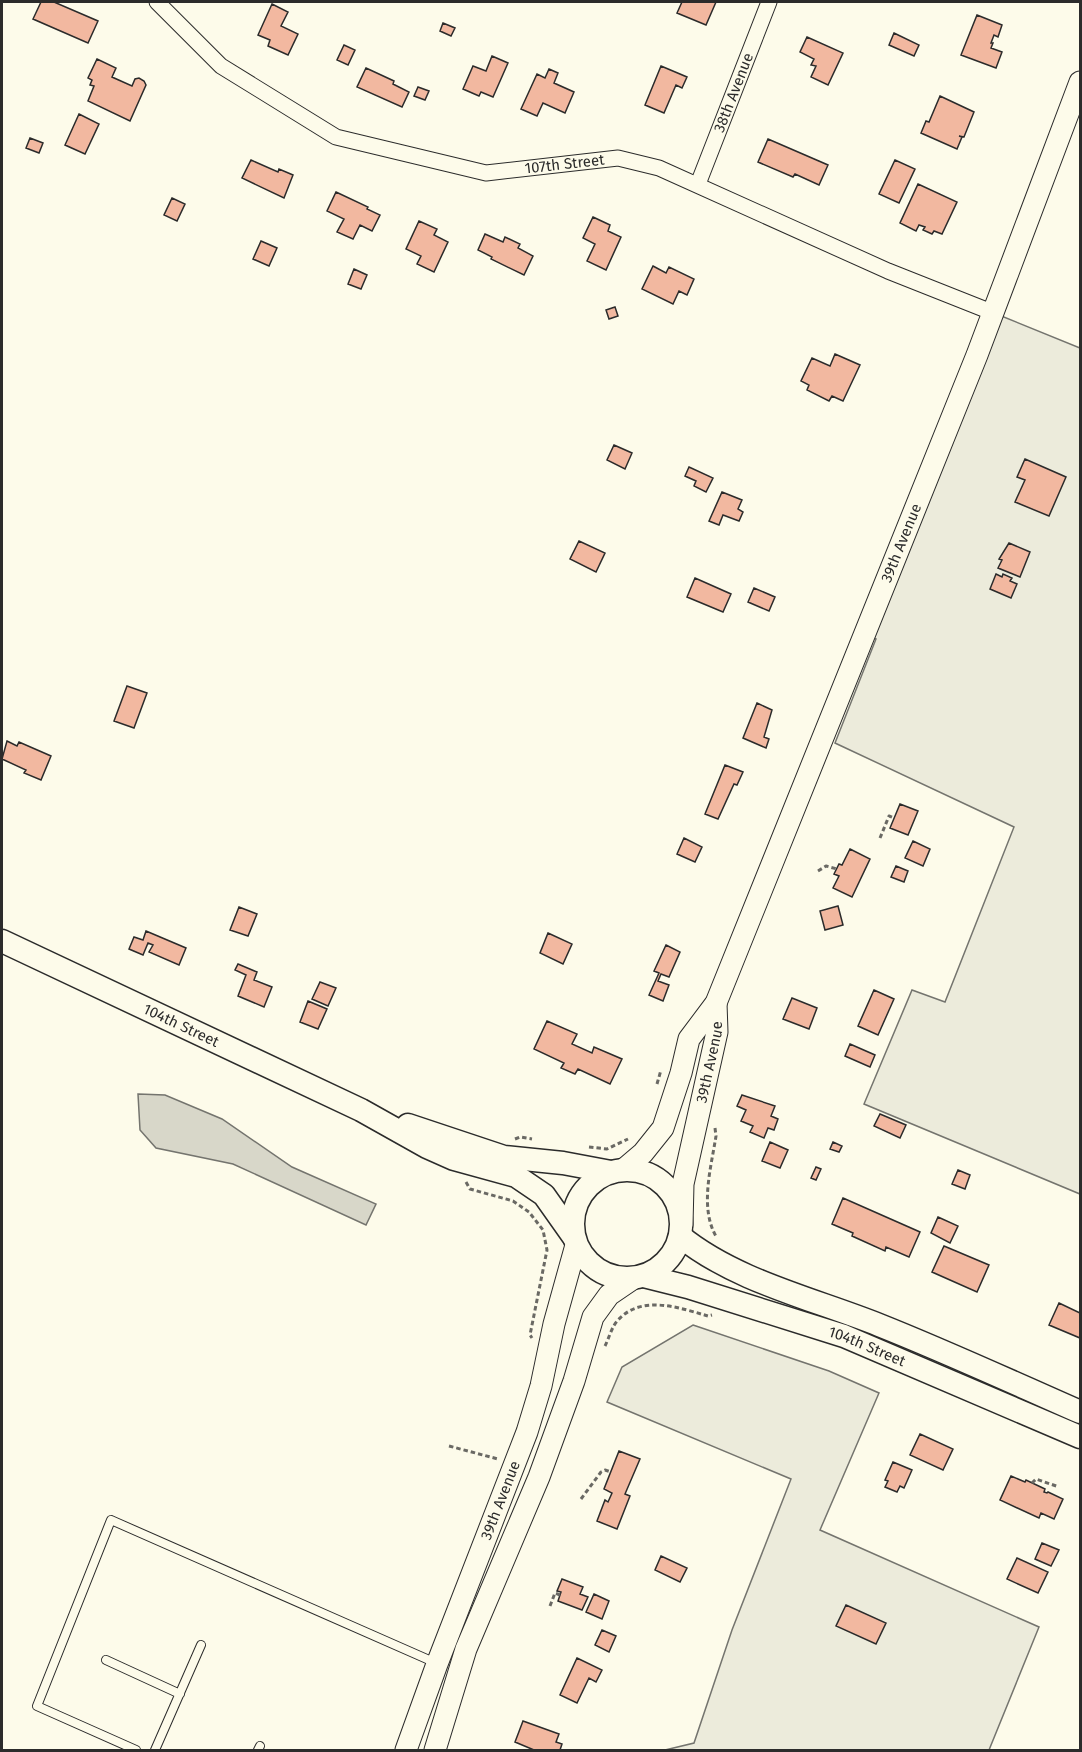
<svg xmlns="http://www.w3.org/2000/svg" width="1082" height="1752" viewBox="0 0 1082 1752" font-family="'Fira Sans',sans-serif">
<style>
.green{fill:#ecebdb;stroke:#74746e;stroke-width:1.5}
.water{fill:#d8d7c9;stroke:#74746e;stroke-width:1.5}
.building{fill:#f2b8a0;stroke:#2b2b2b;stroke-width:1.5}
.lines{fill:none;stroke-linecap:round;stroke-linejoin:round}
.lane-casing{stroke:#2b2b2b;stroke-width:10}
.street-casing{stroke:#2b2b2b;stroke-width:17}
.secondary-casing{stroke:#2b2b2b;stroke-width:23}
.primary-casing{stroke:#2b2b2b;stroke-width:25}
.path{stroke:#6a6964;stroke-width:3;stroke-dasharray:4.5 3;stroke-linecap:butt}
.lane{stroke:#fdfbea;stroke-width:8}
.street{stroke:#fdfbea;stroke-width:15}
.secondary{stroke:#fdfbea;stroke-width:21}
.primary{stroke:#fdfbea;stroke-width:22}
.labels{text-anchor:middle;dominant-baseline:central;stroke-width:4.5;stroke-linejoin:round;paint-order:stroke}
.street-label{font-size:15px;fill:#2b2b2b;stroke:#fdfbea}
</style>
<rect width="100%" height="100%" fill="#fdfbea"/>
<path class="green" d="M994 313 1080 348V1194L864 1104 912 990 945 1002 1014 827 835 743 876 639 864 634Z
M693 1325 829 1371 879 1393 820 1530 1039 1627 989 1750H665L694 1743 732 1630 791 1479 607 1402 622 1367Z"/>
<path class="water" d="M138 1094 165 1095 222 1119 292 1167 376 1204 366 1225 233 1164 156 1148 140 1130Z"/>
<path class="building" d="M41 2H54L98 21 88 43 33 19Z
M682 2H716L706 25 677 13Z
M272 4 288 12 281 26 298 34 288 55 268 46 270 40 258 35Z
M977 15 1002 25 998 37 994 35 991 43H993L991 48 1002 52 996 68 961 55Z
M443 23 455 28 451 36 440 31Z
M894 33 919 45 914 56 889 45Z
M807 37 843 53 828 85 811 77 816 66 811 65 814 59 800 52Z
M344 45 355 50 348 65 337 60Z
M492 56 508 63 493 97 481 92 479 96 463 89 473 66 486 71Z
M97 59 116 68 112 77 132 86 135 79 139 78 144 81 146 85 130 121 88 101 94 86 90 85 92 80 88 78Z
M661 66 687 77 682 88 676 85 664 113 645 105Z
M366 68 394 81 393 84 409 92 402 107 357 87Z
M549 69 558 73 554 83 574 92 565 113 543 103 537 116 521 109 537 74 545 78Z
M418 87 429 91 425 100 414 96Z
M940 96 974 112 964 137 959 136 962 137 957 149 921 133 926 121 929 122Z
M79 114 99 124 85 154 65 145Z
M30 138 43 143 39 153 26 148Z
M768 139 828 165 819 185 795 174 793 177 758 162Z
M251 160 278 172 279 169 293 175 284 198 242 178Z
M895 160 915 169 899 203 879 194Z
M918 184 957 202 942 234 934 231 932 234 923 230 925 227 919 225 916 231 900 223Z
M336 192 368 207 367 209 380 215 372 231 360 225 353 239 337 232 344 219 327 211Z
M172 198 185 204 177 221 164 215Z
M593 217 610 225 608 231 621 237 606 270 587 261 595 244 583 238Z
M419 221 437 229 434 235 448 242 434 272 417 264 421 256 406 249Z
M485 234 503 242 505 237 520 244 518 248 533 256 524 275 491 259 492 257 478 250Z
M261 241 277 248 269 266 253 259Z
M653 266 666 273 669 267 694 279 687 295 679 291 673 304 642 289Z
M354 269 367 275 361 289 348 284Z
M615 307 618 316 609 319 606 310Z
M835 354 860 365 843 401 832 396 829 401 807 390 809 385 801 381 812 358 830 366Z
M614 445 632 453 625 469 607 460Z
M1025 459 1066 477 1049 516 1015 502 1025 480 1017 477Z
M689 467 713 478 706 492 694 486 696 481 685 476Z
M722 492 742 500 738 509 743 512 739 521 723 515 719 525 709 521Z
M579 541 605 553 596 572 570 559Z
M1009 543 1030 552 1020 577 998 568 1002 560 999 559Z
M996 574 1002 577 1003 574 1012 578 1010 581 1017 584 1011 598 990 589Z
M695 578 731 594 723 612 687 597Z
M754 588 775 597 769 611 748 602Z
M127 686 147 693 134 728 114 721Z
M757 703 772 710 764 737 769 739 766 748 743 738Z
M7 741 17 746 19 742 51 756 41 780 24 773 26 770 2 759Z
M725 765 743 772 737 785 734 784 718 819 705 814Z
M900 804 918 811 908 835 890 828Z
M684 838 702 847 695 862 677 854Z
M913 841 930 849 923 866 905 858Z
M850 849 870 859 852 897 833 888 839 876 834 874 839 864 842 865Z
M896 866 908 871 904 882 891 877Z
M838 906 843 925 825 930 820 911Z
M239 907 257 914 248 936 230 930Z
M146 931 186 948 179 965 149 952 153 945 148 943 143 955 129 949 134 937 143 940Z
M548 933 572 944 563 964 540 953Z
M666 945 680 952 669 977 661 974 658 981 669 985 663 1001 649 995 659 973 654 971Z
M238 964 257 972 254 980 272 987 264 1007 238 996 246 975 235 970Z
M320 982 336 988 328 1006 312 999Z
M874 990 894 999 878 1035 858 1026Z
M792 998 817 1008 809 1029 783 1019Z
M308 1001 327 1009 318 1029 300 1022Z
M547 1021 577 1034 572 1044 592 1053 594 1047 622 1059 610 1084 578 1069 575 1074 561 1068 564 1063 534 1049Z
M850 1044 875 1055 870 1067 845 1056Z
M742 1095 775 1106 771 1116 778 1119 774 1130 768 1128 764 1138 750 1132 753 1126 741 1121 746 1110 737 1106Z
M880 1114 906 1125 900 1138 874 1126Z
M770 1142 788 1150 780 1168 762 1161Z
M833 1142 842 1146 839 1152 830 1149Z
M816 1167 821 1169 816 1180 811 1178Z
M958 1170 970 1175 965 1189 952 1184Z
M843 1198 920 1232 909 1257 886 1247 885 1251 852 1236 853 1233 832 1224Z
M938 1217 958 1226 950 1243 931 1233Z
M944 1246 989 1265 977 1292 932 1272Z
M1059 1303 1080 1313V1338L1049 1325Z
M920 1434 953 1449 943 1470 910 1455Z
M619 1451 640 1459 625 1494 630 1496 617 1529 597 1521 605 1500 608 1502 612 1493 604 1489Z
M893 1462 912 1470 904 1488 900 1486 897 1492 885 1487 888 1481 885 1480Z
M1011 1476 1025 1482 1026 1480 1045 1489 1044 1492 1047 1493 1048 1492 1063 1499 1054 1519 1041 1513 1039 1518 1000 1500Z
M1042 1543 1059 1550 1051 1566 1035 1559Z
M661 1556 687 1568 680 1582 655 1570Z
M1017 1558 1048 1572 1038 1593 1007 1579Z
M562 1579 583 1587 580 1594 588 1597 582 1610 558 1601 561 1592 557 1591Z
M594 1594 609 1601 602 1619 586 1612Z
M846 1605 886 1623 876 1644 836 1626Z
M602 1630 616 1636 609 1652 595 1645Z
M577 1658 602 1670 596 1682 589 1678 577 1703 560 1695Z
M523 1721 559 1734 556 1742 562 1744 560 1750H534L515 1742Z"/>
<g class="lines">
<defs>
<path id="lane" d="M106 1660 180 1694
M136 1750 37 1706 111 1520 436 1663
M155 1750 201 1645
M258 1750 260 1746"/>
<g id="street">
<path id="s1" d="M157 2 221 66 336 137 486 173 618 158 659 168 888 271 994 313"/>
<path id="s2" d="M698 184 769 2"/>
</g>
<g id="secondary">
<path id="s3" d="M623 1170 643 1153 663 1128 681 1073 689 1039 716 1003 977 355 1080 82"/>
<path id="s4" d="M682 1225 683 1184 717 1032 716 1003"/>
<path id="s5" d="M406 1750 437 1664 527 1432 541 1386 554 1324 576 1245"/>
<path d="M435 1750 466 1649 539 1477 574 1381 593 1317 609 1295 634 1278"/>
</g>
<g id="primary">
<path id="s6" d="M2 941 361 1110 427 1147 454 1159 516 1176 544 1195 573 1236"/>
<path d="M408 1125 504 1157 563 1163 611 1172"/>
<circle cx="627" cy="1224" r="54"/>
<path d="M680 1236C735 1281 814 1299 879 1325 947 1352 1014 1383 1080 1412"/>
<path id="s7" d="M644 1276 688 1287 844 1336 1080 1437"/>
</g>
</defs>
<use href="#lane" class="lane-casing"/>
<use href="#street" class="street-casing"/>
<use href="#secondary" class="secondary-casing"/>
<use href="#primary" class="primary-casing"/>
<path class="path" d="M880 838 889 816 894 818
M818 871 826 866 837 869
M657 1084 661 1070
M715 1128 716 1136C711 1168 699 1209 717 1238
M515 1139 520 1137 532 1139
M589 1147 607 1149 628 1139
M466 1182 470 1189 513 1201 529 1212 543 1230 547 1250 530 1335 532 1338
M605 1346C609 1338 612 1326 618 1320 642 1294 680 1308 708 1316L712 1315
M449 1446 498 1459
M1032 1483 1036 1479 1059 1487
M581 1499 601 1472 605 1470 611 1472
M550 1606 555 1593 560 1595"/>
<use href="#lane" class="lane"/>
<use href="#street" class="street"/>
<use href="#secondary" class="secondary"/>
<use href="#primary" class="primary"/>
</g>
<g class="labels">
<g class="street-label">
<text stroke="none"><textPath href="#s2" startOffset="98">38th Avenue</textPath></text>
<text stroke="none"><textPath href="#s1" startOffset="459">107th Street</textPath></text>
<text stroke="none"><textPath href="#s3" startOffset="692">39th Avenue</textPath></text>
<text stroke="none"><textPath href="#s6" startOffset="198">104th Street</textPath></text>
<text stroke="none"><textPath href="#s4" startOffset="166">39th Avenue</textPath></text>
<text stroke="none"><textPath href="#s7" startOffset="234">104th Street</textPath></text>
<text stroke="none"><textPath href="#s5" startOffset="267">39th Avenue</textPath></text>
</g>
</g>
<rect width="1082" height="1752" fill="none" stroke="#2b2b2b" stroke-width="6"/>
</svg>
